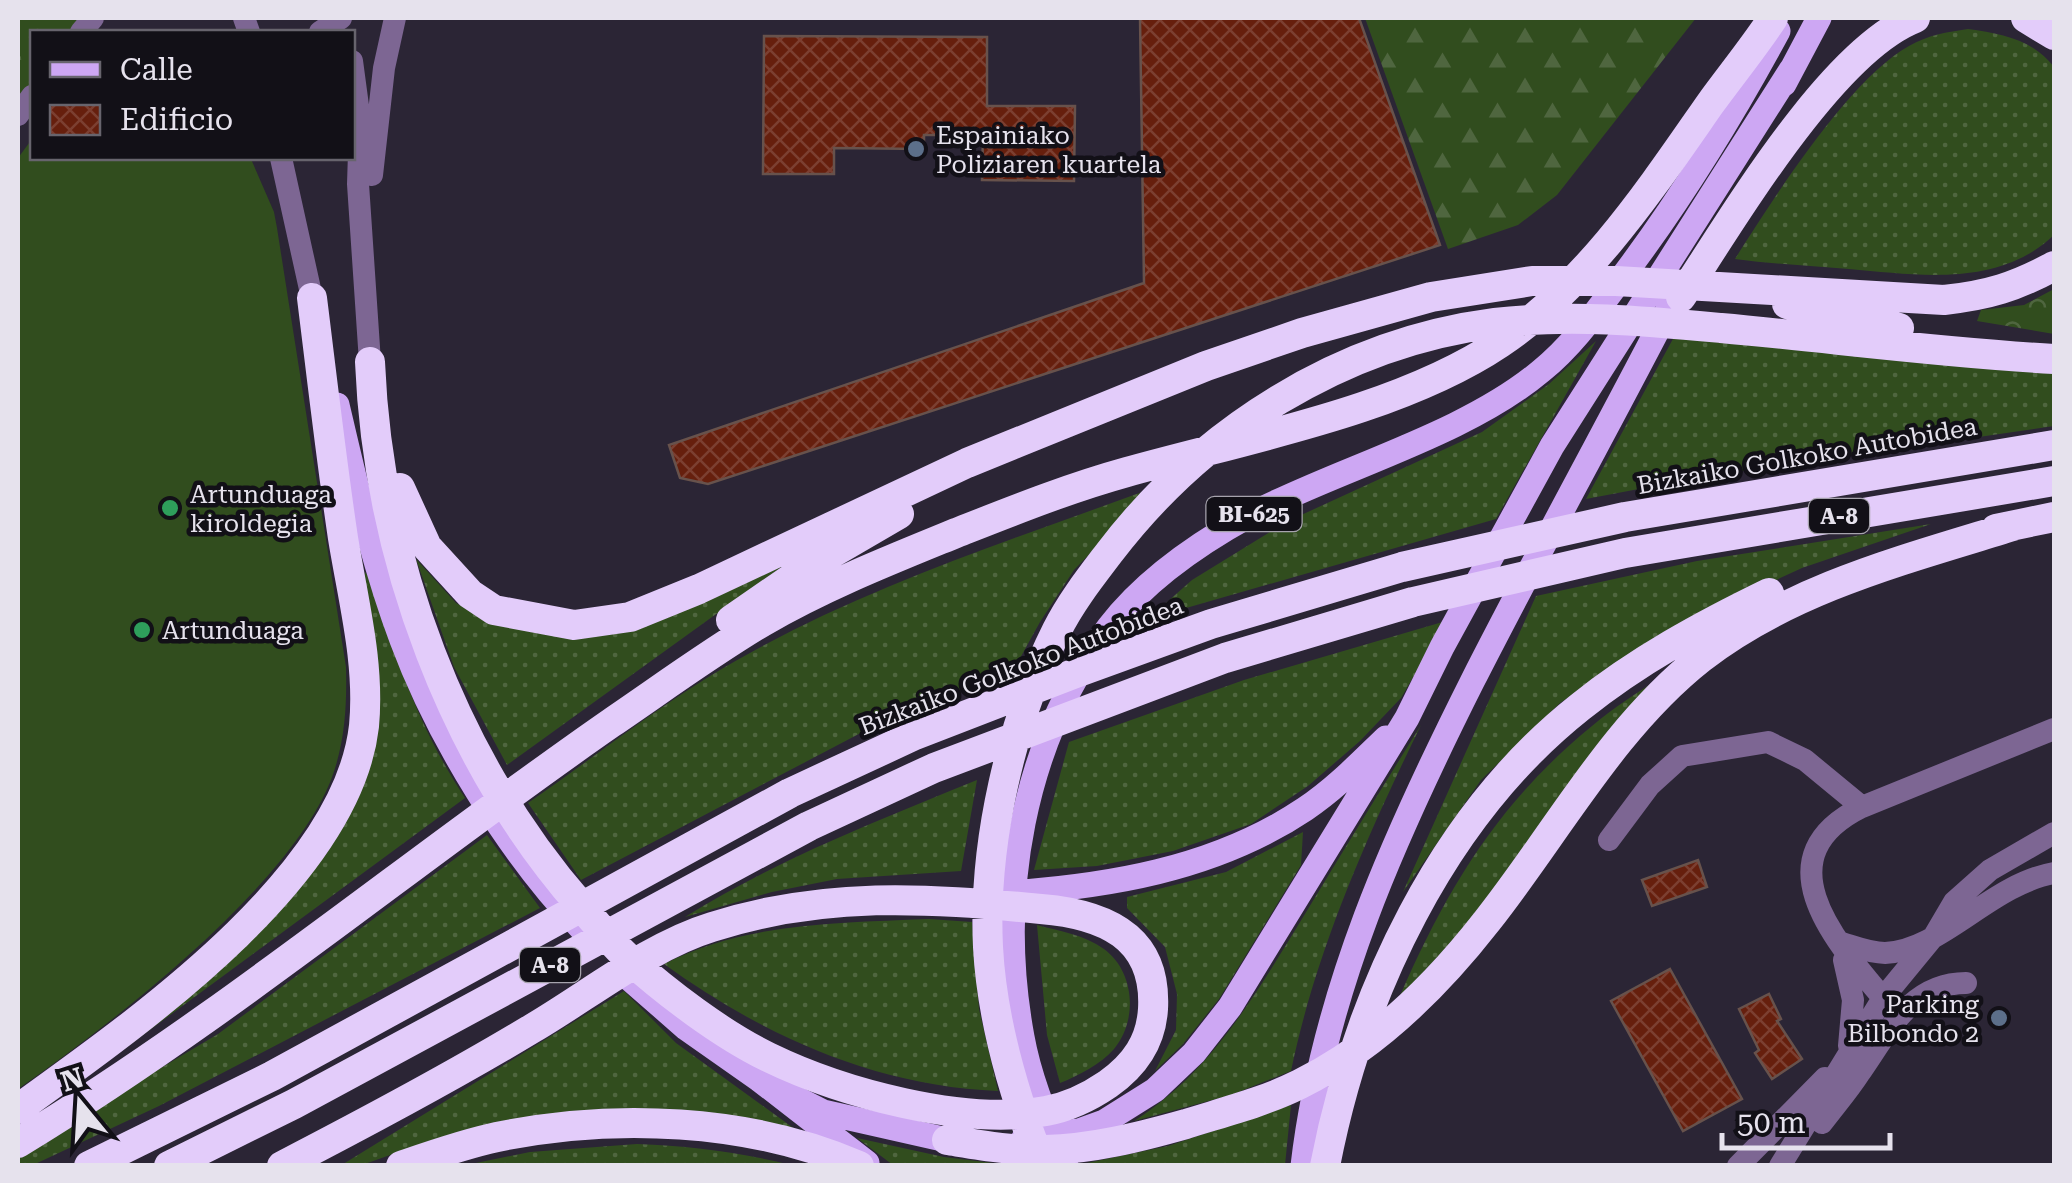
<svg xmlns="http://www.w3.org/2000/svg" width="2072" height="1183" viewBox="0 0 2072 1183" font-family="'Roboto Serif',serif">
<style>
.grass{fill:url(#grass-dots)}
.forest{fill:url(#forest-firs)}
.park{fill:url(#park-crowns)}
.pitch{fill:#314d1e}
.building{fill:url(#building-cross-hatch);stroke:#67524c;stroke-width:2.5}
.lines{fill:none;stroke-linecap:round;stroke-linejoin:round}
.minor{stroke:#7d6693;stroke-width:22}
.major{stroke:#cda7f3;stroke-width:25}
.highway{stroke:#e3ccfa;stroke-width:30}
.service-dot{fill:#5c6f8a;stroke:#121017;stroke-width:4}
.leisure-dot{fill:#2e9e5b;stroke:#121017;stroke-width:4}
.labels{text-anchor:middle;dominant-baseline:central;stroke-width:9;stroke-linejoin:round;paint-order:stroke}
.shield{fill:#121017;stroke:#a6a3ad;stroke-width:2.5}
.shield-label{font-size:22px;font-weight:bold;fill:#e6e2ed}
.poi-label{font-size:25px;fill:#e6e2ed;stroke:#121017;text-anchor:start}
.street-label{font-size:25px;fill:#e6e2ed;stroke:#121017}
</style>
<defs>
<pattern id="grass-dots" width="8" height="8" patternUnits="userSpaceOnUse" patternTransform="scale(2.5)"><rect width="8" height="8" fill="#314d1e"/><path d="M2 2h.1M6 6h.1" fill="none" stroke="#4f663f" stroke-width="1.8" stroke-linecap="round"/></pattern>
<pattern id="forest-firs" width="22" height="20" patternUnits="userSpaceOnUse" patternTransform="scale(2.5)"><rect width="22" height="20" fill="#314d1e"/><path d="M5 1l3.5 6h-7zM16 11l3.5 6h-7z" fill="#4f663f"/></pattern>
<pattern id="park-crowns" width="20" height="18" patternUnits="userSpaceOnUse" patternTransform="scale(2.5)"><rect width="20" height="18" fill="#314d1e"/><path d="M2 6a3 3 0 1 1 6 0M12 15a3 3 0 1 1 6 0" fill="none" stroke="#4f663f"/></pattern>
<pattern id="building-cross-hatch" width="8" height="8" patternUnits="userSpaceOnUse" patternTransform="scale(2.5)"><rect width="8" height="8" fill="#661f0d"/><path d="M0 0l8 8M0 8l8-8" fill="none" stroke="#7c3f31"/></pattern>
</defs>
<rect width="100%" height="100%" fill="#2b2535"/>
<path class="grass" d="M1968 29C2002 34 2032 39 2054 67V235C1998 288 1919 275 1849 269 1811 266 1773 264 1735 259 1773 199 1849 79 1909 46 1928 35 1947 32 1968 29Z
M1674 337 2054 368V426L1702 477 1586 499Z
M1596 341 1496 519 1148 619 1192 580 1286 522 1482 432 1549 384Z
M1153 488 1074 570 1040 622 1014 669 874 726 581 880 528 803C589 761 648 714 710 676 847 592 1004 543 1153 488Z
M1931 524 1802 568 1672 628 1560 703 1481 780 1403 892 1536 596 1697 561Z
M416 559 456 603 490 621 537 633 787 563 507 765 454 667Z
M365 572 372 581C395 657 420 730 465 798L86 1077 280 904 327 853 360 782 362 584Z
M1446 621 1401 698 1360 741 1308 786 1251 824 1173 851 1097 866 1034 870 1069 742 1244 680Z
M1667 673 1477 915 1399 998C1447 888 1498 803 1592 726 1615 706 1642 690 1667 673Z
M1421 725C1367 836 1316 950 1291 1071L1231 1095 1134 1121C1215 1070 1259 988 1308 909 1345 848 1383 786 1421 725Z
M977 780 961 871 837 879 772 892 685 917C776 860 877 821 977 780Z
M1303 832 1301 865 1219 999 1183 1044 1155 1071 1176 1030 1177 994 1165 947 1127 908V897L1226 872Z
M487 835 540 908 159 1106 33 1165H18V1153L218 1034Z
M929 919 972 922 979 1009 998 1091C874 1086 762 1035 664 964 747 922 838 923 929 919Z
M1037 925C1059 931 1085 935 1104 949 1135 972 1138 1020 1114 1049 1101 1064 1078 1076 1060 1083L1047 1035Z
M624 991 676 1043 799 1132 435 1139 362 1165 340 1166Z
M1291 1105 1285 1165 1088 1166 1087 1163 1168 1146Z
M857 1138 944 1157 1009 1165H893Z
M637 1144C690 1146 739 1152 791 1165H466L530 1152Z"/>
<path class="forest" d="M1365 18H1696L1557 195 1518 225 1448 249Z"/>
<path class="park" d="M18 18H81L71 32H32V91L18 113Z
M2054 289V334L1977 321 1981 310 2024 305Z"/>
<path class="pitch" d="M32 139V158L251 159 274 212 277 228 346 667C347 706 345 743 331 780 289 887 113 1023 18 1089V158Z"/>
<path class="building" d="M1140 18H1359L1440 245 708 484 680 478 669 445 1144 283Z
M764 36 987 37V106H1075L1074 181 982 180 983 135H924V149L834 148V174H763Z
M1698 860 1707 887 1652 906 1642 880Z
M1670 969 1742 1099 1683 1131 1611 1001Z
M1769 994 1781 1019 1777 1021 1802 1059 1772 1079 1755 1053 1759 1050 1739 1009Z"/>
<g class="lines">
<path class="minor" d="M244 18 249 32
M81 32 93 18
M320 32 341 18
M352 61 360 121 358 184 370 362
M18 115 32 96
M281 158 312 298
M372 175 384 68 395 18
M1609 840 1650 785 1682 756 1768 742 1805 760 1862 807
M1839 942C1853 946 1869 953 1885 953 1941 951 1991 884 2054 873
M1844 960 1853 1000 1849 1046
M1883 998C1834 940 1761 857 1862 807L2054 729
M1822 1123C1834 1107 1848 1091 1859 1074 1888 1033 1910 983 1966 983
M1738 1166 1825 1078
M1780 1166 1883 998 1934 936 1954 902 1990 870 2054 833"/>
<path class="major" d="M1784 84 1819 18
M337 405C356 485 373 563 402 640 438 737 509 853 581 928
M998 894C1105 887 1214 870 1305 809 1335 789 1360 763 1386 738
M630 979 686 1028 760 1080 867 1163
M760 1080 823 1112 947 1140H964
M1024 1138 1079 1131 1104 1122 1155 1090 1194 1053 1230 1007 1407 718 1442 647 1552 446 1791 70
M1066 1166C1049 1124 1030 1082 1022 1037 996 896 1022 743 1109 627 1145 580 1199 543 1250 515 1340 468 1465 435 1541 371 1573 345 1596 312 1620 280 1680 201 1731 118 1778 31
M1303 1166C1323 993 1395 835 1472 682 1536 556 1605 432 1670 306"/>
<path class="highway" d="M2026 18 2054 35
M1681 297C1732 220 1831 51 1915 18
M1787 304 1899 328
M400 488 427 547 470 594 494 610 574 625 630 617 699 589 967 463 1206 366 1302 333 1431 297 1532 281H1616L1944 300C1989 295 2015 287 2054 266
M1996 529 2054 517
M731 620 808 567 899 514
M18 1109C134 1025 347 878 364 726 370 663 353 600 343 538 331 458 322 378 312 298
M947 1140C979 1145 1012 1151 1045 1150 1092 1149 1140 1137 1186 1124 1224 1112 1264 1102 1300 1084 1373 1048 1437 985 1487 921 1556 834 1612 728 1701 658 1791 588 1907 559 2013 526
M18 1143C225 1017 412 861 611 723 661 689 710 653 762 622 824 586 890 560 956 533 1012 511 1069 488 1127 472 1244 439 1399 411 1500 343 1588 284 1650 190 1710 104 1731 75 1754 47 1773 18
M89 1166 272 1076 790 793 915 735 1073 674 1211 624 1402 567 1625 517 2054 445
M169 1166 294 1104 809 826 934 768 1225 658 1413 602 1625 553 2054 481
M282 1166C367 1122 452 1077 533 1028 589 995 650 946 712 927 825 891 926 898 1041 909 1103 914 1157 936 1153 1009 1151 1042 1135 1065 1108 1084 1089 1097 1068 1107 1046 1111 964 1126 842 1093 768 1057 721 1034 667 993 628 958 611 943 597 924 582 907 453 760 378 558 370 362
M401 1166C433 1155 464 1144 497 1137 613 1113 749 1118 859 1166
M1042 1166C1014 1096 992 1022 988 947 983 843 1011 722 1057 630 1071 602 1090 578 1109 553 1202 431 1340 343 1495 323 1570 314 1645 321 1721 328 1832 338 1943 353 2054 359
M1325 1166C1358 996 1441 817 1580 707 1637 661 1703 625 1769 593"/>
</g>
<g class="service-dot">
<circle cx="916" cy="149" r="10"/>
<circle cx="1999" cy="1018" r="10"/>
</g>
<g class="leisure-dot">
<circle cx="170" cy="508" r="10"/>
<circle cx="142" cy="630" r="10"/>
</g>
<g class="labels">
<g class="shield">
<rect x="1206.5" y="497" width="95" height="34" rx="8"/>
<rect x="1809" y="499" width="60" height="34" rx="8"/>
<rect x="520" y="948" width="60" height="34" rx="8"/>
</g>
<g class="shield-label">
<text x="1254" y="514">BI-625</text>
<text x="1839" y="516">A-8</text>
<text x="550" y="965">A-8</text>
</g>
<g class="poi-label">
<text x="936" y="135">Espainiako<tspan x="936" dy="29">Poliziaren kuartela</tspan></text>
<text x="190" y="494">Artunduaga<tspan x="190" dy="29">kiroldegia</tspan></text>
<text x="162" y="630">Artunduaga</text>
<text x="1979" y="1004" text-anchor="end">Parking<tspan x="1979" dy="29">Bilbondo 2</tspan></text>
</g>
<g class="street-label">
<text transform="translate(1807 456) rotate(-10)">Bizkaiko Golkoko Autobidea</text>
<text transform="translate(1021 666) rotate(-21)">Bizkaiko Golkoko Autobidea</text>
</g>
</g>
<rect width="2072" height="1183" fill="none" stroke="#e6e2ed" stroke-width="40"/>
<rect x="30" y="30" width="325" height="130" fill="#121017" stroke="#67646d" stroke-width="2.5"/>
<rect x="50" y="62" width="50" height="15" fill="#cda7f3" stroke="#67646d" stroke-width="2.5"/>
<text x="120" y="80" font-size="30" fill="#e6e2ed">Calle</text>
<rect x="50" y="105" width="50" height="30" fill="url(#building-cross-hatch)" stroke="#67646d" stroke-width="2.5"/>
<text x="120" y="130" font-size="30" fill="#e6e2ed">Edificio</text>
<g transform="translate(80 1103) rotate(342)" stroke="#121017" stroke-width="8" paint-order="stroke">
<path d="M0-8L18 38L0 25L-18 38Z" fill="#e6e2ed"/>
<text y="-15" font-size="28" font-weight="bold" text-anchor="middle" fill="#e6e2ed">N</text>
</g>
<path d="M1722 1133v15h168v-15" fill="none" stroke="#e6e2ed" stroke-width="5"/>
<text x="1737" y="1133" font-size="30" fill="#e6e2ed" stroke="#121017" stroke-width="8" paint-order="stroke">50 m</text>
</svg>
